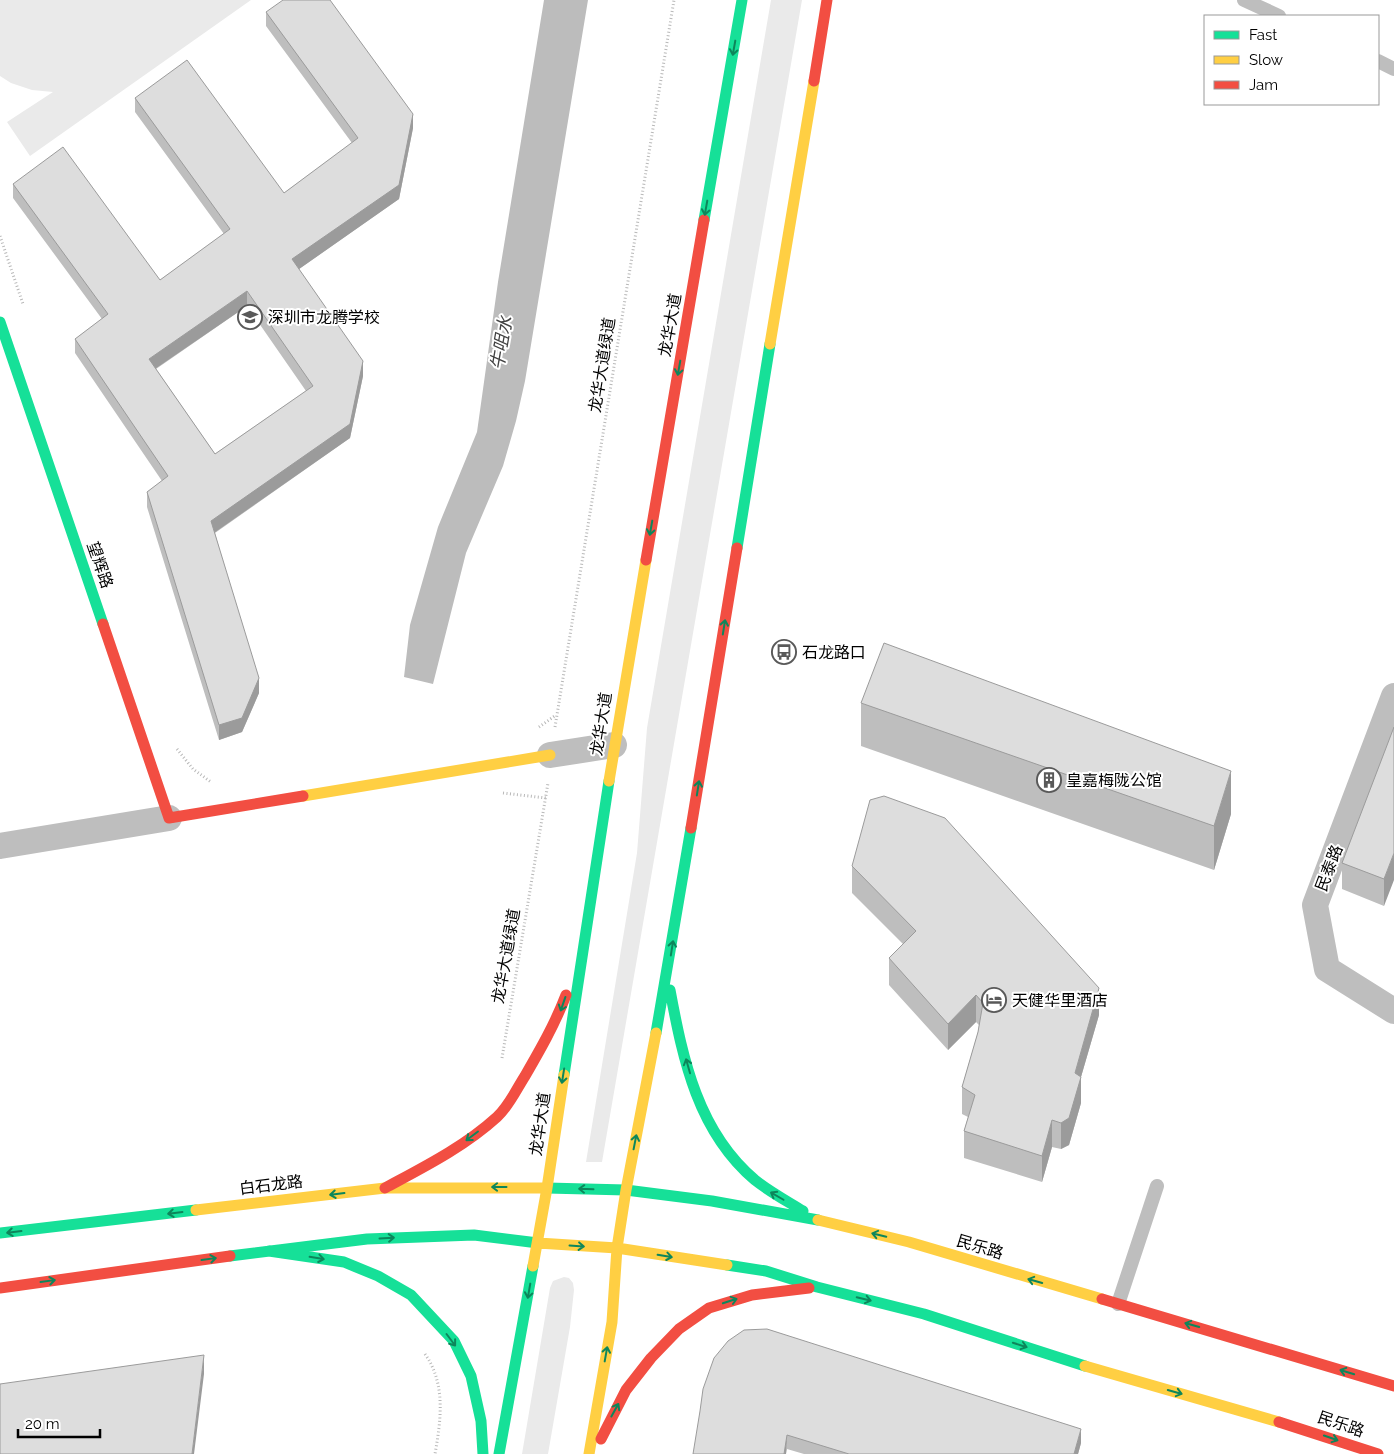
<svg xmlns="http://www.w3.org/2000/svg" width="1394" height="1454" viewBox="0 0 1394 1454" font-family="Raleway,'Noto Sans SC',sans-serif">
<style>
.green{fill:#eaeaea}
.water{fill:#bcbcbc}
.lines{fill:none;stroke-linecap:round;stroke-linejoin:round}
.path{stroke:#b8b8b8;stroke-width:3;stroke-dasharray:1 2.5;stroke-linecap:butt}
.lane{stroke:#bebebe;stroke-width:14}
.street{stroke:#bebebe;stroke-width:26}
.fast{stroke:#16e098;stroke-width:11}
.slow{stroke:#ffcf43;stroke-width:11}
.jam{stroke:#f24e42;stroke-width:11}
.wall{fill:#bebebe;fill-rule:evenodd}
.shaded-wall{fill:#9b9b9b}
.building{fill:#ddd;stroke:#9b9b9b;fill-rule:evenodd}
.oneway{stroke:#0d865b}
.labels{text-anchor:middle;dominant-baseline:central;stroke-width:4;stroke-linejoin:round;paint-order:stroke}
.poi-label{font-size:16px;fill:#000;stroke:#fff;text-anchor:start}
.street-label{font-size:16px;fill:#000;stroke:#fff}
.water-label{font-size:18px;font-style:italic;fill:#414141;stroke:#fff}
</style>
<rect width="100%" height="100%" fill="#fff"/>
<path class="green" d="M0 0H251L30 156 7 122 53 92 32 90 11 83 0 76Z
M771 0H802L602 1162H586L637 853 647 728Z
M564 1277 569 1278 573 1283 574 1290 570 1327 548 1454H522L550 1288 553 1281Z"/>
<path class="water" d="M544 0H588L525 381 516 421 503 466 466 553 433 684 404 677 410 625 438 527 477 432 498 282Z"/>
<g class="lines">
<path class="path" d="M0 236 23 304
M539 727 556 715
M555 727 674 0
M177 749 193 769 211 782
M503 793 546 798
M502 1058 548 783
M425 1354C446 1384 441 1420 435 1454"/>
<path class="lane" d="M1244 0 1279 16
M1378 61 1394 69
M1118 1304 1157 1186"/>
<path class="street" d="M1394 696 1315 905 1327 969 1394 1011
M550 755 614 745
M0 846 169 818"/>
<path class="fast" d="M704 220 742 0
M0 322 103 624
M737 548 770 344
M670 990C683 1060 698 1132 755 1180 770 1192 787 1201 803 1211
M656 1033 691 828
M564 1075 609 781
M547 1188 626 1190 712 1201 818 1220
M0 1233 196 1210
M269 1251 344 1262 378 1276 411 1295 454 1341 471 1376 481 1421 483 1454
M230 1256 367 1239 474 1235 538 1243
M727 1265 766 1271 817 1287 924 1314 1085 1366
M499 1454 533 1266"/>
<path class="slow" d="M770 344 814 81
M609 781 646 560
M303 796 550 755
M196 1210 385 1188H547
M818 1220 909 1242 1102 1299
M538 1243 617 1248 727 1265
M533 1266 547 1188 564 1075
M1085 1366 1279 1422
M589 1454 612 1322 617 1248 626 1190 656 1033"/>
<path class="jam" d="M814 81 827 0
M646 560 704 220
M103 624 169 818 303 796
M691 828 737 548
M385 1188C424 1167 464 1147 497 1117 509 1106 516 1090 525 1076 540 1050 555 1024 566 995
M0 1288 230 1256
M1102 1299 1394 1386
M1279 1422 1378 1454
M601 1439 626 1390 651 1358 679 1329 709 1308 752 1295 809 1288"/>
</g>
<path class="wall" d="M266 12 413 128 399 199 299 269 363 376 350 438 215 533 259 693 242 732 219 740 147 507V492L162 481 75 353V339L102 319 13 198V184L160 280 224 234 135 112V98L284 193 352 143 266 26ZM247 306 306 391 215 454 156 369Z
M861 703 1231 814 1214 870 861 746Z
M1394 727 1384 906 1342 889V863Z
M852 866 1099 1015 1081 1077V1103L1069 1145 1061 1149 1052 1147 1042 1182 964 1158V1131L968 1117 962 1114V1087L978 1032 979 1025 976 1022 948 1050 889 985V958L903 944 852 893Z
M767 1329 1081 1443 1078 1454H804L787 1449 786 1454H693Z"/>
<path class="shaded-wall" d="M413 114V128L399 199 292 274V259Z
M247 291V306L149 373V359Z
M363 361V376L350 438 211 535V521Z
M259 678V693L242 732 219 740V725Z
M1231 771V814L1214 870V826Z
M1394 853V880L1384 906V879Z
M1099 988V1015L1081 1077V1103L1069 1145 1061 1149V1123Z
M976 995V1022L948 1050V1024Z
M1052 1120V1147L1042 1182V1156Z
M204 1355V1374L194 1454H192Z
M1081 1429V1443L1078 1454H1074Z
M787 1435 786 1454H784Z"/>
<path class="building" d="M283 0H330L413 114 399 185 292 259 363 361 350 424 211 521 259 678 242 718 219 725 147 492 168 476 75 339 108 314 13 184 63 147 160 280 230 229 135 98 187 60 284 193 358 138 266 12ZM247 291 313 386 215 454 149 359Z
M884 643 1231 771 1214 826 861 703Z
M1394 727V853L1384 879 1342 863Z
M884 796 945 818 1099 988 1075 1073 1081 1077 1069 1118 1061 1123 1052 1120 1042 1156 964 1131 975 1095 962 1087 978 1032 983 1003 976 995 948 1024 889 958 916 931 852 866 870 800Z
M767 1329 1081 1429 1074 1454H849L787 1435 784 1454H693L700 1411 703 1389 714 1358 728 1341 744 1330Z
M204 1355 192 1454H0V1384Z"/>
<defs><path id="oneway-shaft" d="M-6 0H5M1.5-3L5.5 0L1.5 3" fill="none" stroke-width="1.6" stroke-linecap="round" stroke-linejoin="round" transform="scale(1.25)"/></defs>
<g class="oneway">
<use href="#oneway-shaft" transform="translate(734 48) rotate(100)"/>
<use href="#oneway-shaft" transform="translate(706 208) rotate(100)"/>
<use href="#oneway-shaft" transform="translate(679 368) rotate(100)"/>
<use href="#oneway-shaft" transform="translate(651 528) rotate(100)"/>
<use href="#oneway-shaft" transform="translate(724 627) rotate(-81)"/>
<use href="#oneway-shaft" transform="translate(698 788) rotate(-81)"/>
<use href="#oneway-shaft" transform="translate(672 948) rotate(-81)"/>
<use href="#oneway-shaft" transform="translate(563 1004) rotate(109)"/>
<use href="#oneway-shaft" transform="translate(688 1066) rotate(-106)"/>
<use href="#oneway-shaft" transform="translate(563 1076) rotate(99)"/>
<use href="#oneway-shaft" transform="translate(472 1136) rotate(143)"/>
<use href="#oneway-shaft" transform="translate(635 1142) rotate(-79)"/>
<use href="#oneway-shaft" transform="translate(499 1187) rotate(-180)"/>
<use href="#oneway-shaft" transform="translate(586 1189) rotate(-178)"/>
<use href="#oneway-shaft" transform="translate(337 1194) rotate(173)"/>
<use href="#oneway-shaft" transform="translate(777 1196) rotate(-150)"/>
<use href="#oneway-shaft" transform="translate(175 1213) rotate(173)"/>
<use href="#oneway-shaft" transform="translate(14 1232) rotate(173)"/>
<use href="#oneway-shaft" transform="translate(879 1235) rotate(-166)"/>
<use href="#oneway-shaft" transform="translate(387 1238) rotate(-3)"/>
<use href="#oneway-shaft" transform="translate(577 1246) rotate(4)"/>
<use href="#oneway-shaft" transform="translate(665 1256) rotate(9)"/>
<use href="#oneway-shaft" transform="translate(317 1258) rotate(9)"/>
<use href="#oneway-shaft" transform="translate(209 1259) rotate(-8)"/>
<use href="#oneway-shaft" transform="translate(48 1281) rotate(-8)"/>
<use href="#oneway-shaft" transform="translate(1035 1281) rotate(-164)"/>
<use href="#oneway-shaft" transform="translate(529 1291) rotate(100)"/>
<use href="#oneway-shaft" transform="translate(864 1299) rotate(14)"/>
<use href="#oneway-shaft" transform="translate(730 1301) rotate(-18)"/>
<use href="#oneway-shaft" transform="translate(1192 1325) rotate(-164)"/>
<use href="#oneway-shaft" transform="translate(451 1340) rotate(53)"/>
<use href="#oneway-shaft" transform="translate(1020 1345) rotate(18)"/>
<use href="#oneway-shaft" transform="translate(606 1354) rotate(-80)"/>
<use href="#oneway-shaft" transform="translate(1347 1372) rotate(-163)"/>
<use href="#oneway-shaft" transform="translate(1175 1392) rotate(16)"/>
<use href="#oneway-shaft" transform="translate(615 1410) rotate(-61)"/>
<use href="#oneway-shaft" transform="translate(1331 1438) rotate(19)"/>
</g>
<defs>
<symbol id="school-ring" viewBox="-11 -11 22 22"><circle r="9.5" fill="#fff" stroke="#595959" stroke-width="1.5"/><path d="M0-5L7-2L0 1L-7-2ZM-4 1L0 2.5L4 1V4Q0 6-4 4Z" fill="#595959"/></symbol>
<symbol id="bus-ring" viewBox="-11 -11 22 22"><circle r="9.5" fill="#fff" stroke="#595959" stroke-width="1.5"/><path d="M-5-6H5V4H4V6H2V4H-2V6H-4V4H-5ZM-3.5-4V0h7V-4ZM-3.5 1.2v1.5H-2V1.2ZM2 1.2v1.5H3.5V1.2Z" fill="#595959"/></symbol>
<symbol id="building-ring" viewBox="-11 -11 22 22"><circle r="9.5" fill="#fff" stroke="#595959" stroke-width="1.5"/><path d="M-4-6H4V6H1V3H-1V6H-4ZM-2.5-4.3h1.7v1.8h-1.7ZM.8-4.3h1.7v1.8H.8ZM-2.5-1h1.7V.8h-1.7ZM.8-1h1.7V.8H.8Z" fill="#595959"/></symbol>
<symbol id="hotel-ring" viewBox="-11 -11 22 22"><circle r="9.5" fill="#fff" stroke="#595959" stroke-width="1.5"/><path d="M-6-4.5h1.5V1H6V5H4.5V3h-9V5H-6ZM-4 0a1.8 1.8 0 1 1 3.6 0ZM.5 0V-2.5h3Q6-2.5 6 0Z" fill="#595959"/></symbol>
</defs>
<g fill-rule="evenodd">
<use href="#school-ring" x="236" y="303" width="28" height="28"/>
<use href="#bus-ring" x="770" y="638" width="28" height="28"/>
<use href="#building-ring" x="1035" y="766" width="28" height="28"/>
<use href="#hotel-ring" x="980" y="986" width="28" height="28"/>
</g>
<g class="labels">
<g class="poi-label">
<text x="268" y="317">深圳市龙腾学校</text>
<text x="802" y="652">石龙路口</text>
<text x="1066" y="780">皇嘉梅陇公馆</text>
<text x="1012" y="1000">天健华里酒店</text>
</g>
<g class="street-label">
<text transform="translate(670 325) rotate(-80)">龙华大道</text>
<text transform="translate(602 365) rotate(-81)">龙华大道绿道</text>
<text transform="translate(100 565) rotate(71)">望辉路</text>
<text transform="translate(601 724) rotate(-81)">龙华大道</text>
<text transform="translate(1329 868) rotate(-69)">民泰路</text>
<text transform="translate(506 956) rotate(-80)">龙华大道绿道</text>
<text transform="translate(540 1124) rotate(-82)">龙华大道</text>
<text transform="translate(271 1185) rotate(-7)">白石龙路</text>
<text transform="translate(980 1247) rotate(17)">民乐路</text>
<text transform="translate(1341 1424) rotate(19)">民乐路</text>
</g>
<g class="water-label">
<text transform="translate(501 343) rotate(-80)">牛咀水</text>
</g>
</g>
<rect x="1204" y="15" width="175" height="90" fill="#ffffff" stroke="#999999"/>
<rect x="1214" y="31" width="25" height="8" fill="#16e098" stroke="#999999"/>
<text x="1249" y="40" font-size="15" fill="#000000">Fast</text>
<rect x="1214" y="56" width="25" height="8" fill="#ffcf43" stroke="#999999"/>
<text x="1249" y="65" font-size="15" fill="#000000">Slow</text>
<rect x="1214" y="81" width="25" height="8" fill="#f24e42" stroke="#999999"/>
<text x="1249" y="90" font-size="15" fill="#000000">Jam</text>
<path d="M18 1429v8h82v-8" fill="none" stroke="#000000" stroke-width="2.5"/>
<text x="25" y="1429" font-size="15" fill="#000000" stroke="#ffffff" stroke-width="4" paint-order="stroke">20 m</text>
</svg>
